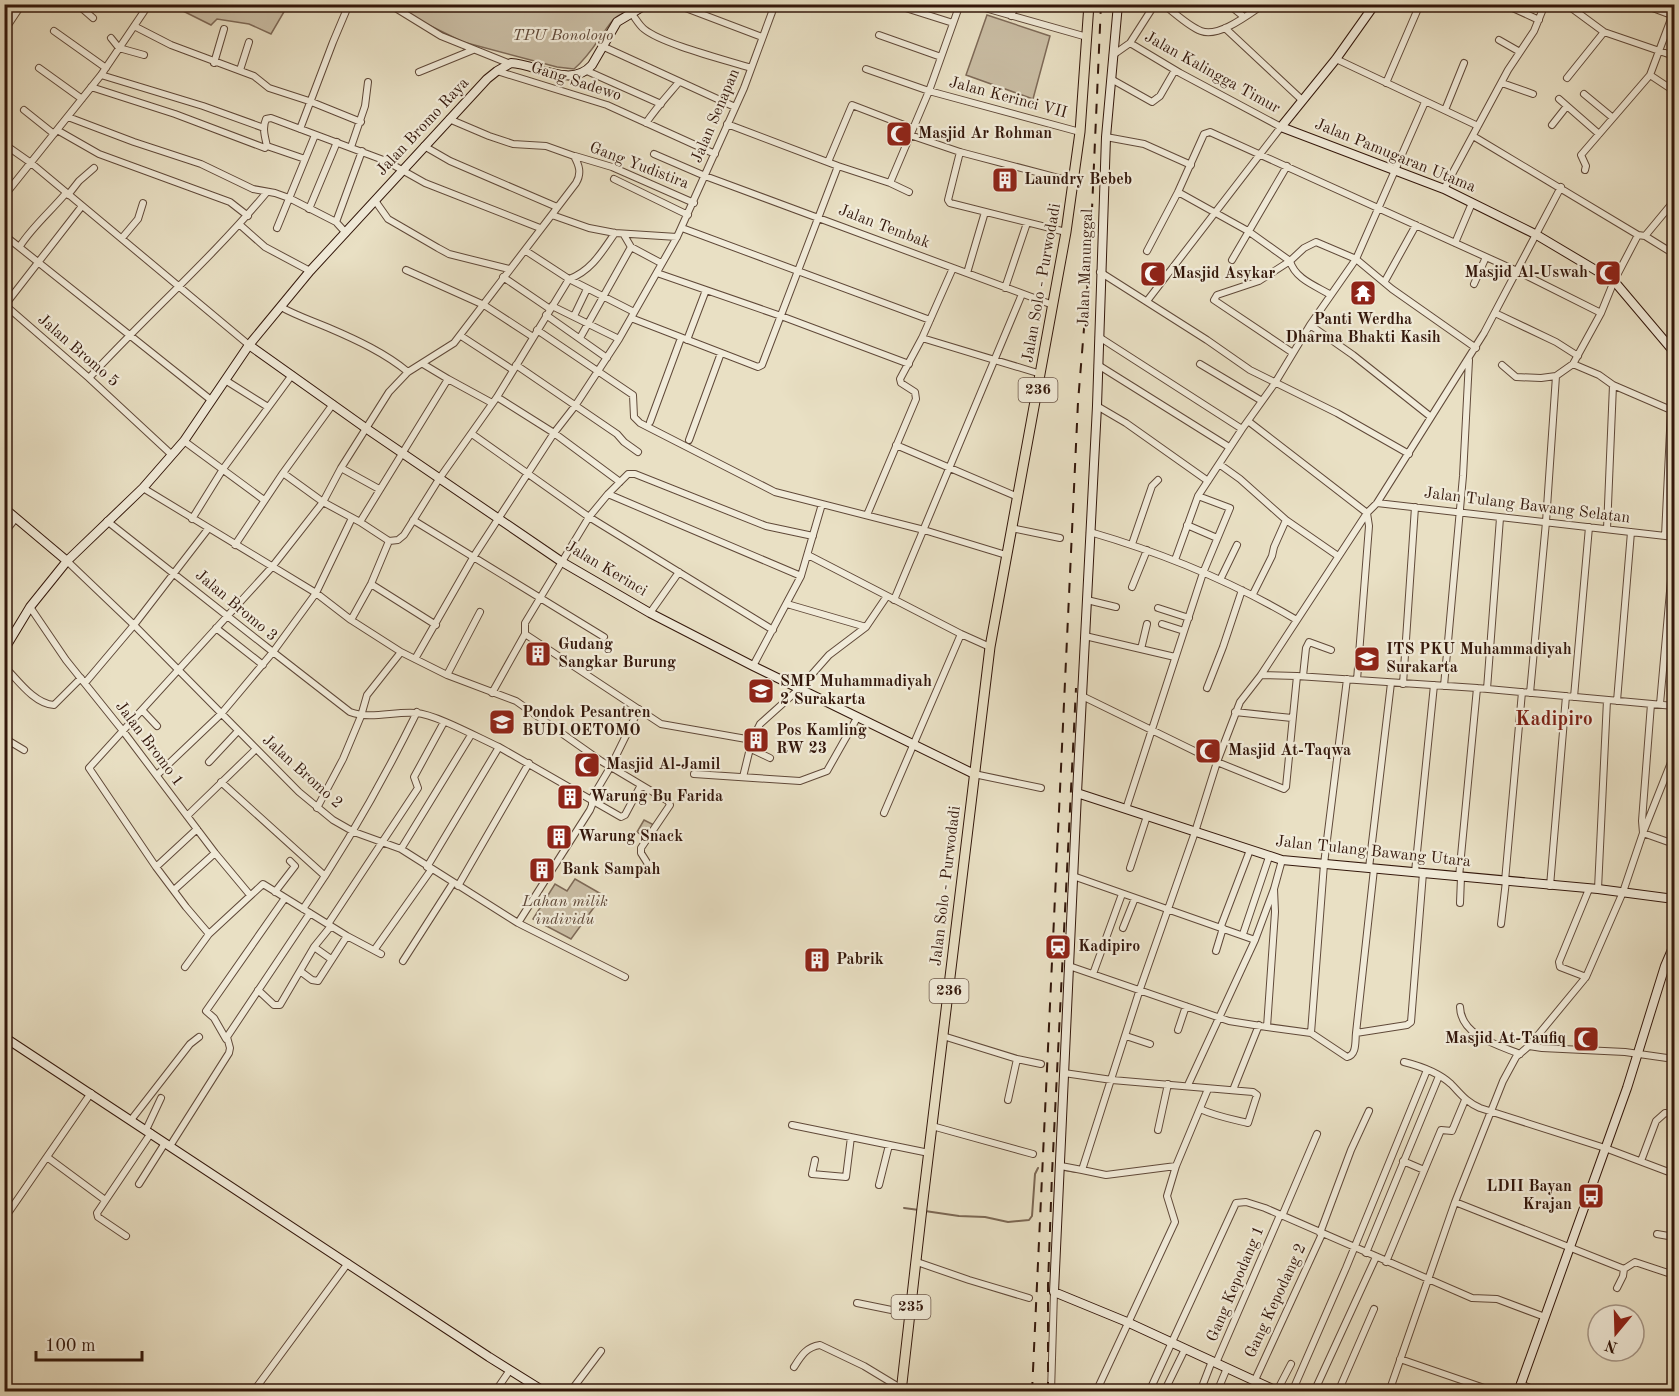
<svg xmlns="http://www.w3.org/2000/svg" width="1679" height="1396" viewBox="0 0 1679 1396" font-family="'Old Standard TT',serif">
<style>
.green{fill:#cabea5;stroke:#7e6a58;stroke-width:1.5}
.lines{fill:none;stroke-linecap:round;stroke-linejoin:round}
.stream{stroke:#7b6754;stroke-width:2}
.street-casing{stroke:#604939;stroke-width:8}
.secondary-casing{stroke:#33170b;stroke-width:10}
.primary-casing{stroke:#33170b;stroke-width:11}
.street{stroke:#f1ebd9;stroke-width:6}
.secondary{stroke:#f1ebd9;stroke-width:8}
.primary{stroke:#e9e0c4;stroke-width:9}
.rail{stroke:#33170b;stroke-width:2;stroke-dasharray:10 10;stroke-linecap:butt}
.labels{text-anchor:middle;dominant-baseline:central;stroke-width:4.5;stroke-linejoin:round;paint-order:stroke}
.shield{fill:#f1ebd9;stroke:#6c5749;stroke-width:1.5}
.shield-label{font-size:15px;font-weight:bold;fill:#33170b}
.park-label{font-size:16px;font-style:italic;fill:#604939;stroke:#f1ebd9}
.street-label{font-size:16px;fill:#33170b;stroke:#f1ebd9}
.poi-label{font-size:16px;font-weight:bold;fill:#33170b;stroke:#f1ebd9;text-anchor:start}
.quarter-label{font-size:20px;font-weight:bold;fill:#7a1f14;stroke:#f1ebd9}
</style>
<rect width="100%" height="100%" fill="#e9e0c4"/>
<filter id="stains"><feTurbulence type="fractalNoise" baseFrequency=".00333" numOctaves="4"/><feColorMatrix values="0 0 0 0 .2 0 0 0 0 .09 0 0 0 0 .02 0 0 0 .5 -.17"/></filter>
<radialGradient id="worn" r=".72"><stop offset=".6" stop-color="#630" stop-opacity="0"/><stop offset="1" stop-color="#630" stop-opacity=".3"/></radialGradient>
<path class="green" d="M171 5H288L271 34 249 24 217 19 211 25Z
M388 5H642C632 12 619 12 613 20 599 37 591 55 574 69L557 67 463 42Z
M987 15 1050 36 1033 99 966 75Z
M644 820 656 826 646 838 637 832Z
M575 879 603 895 571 939 533 919 555 884 567 891Z"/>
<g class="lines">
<path class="stream" d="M1064 1170 1076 1172
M904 1208 919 1210
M925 1211 959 1216 985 1217 1008 1222 1029 1220 1032 1216 1035 1174 1038 1168"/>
<defs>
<path id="street" d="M5 4 16 13
M77 4 93 18
M389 4 441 36 508 63
M675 4 762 37
M893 4 953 23
M971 4 1087 37
M1163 4C1175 13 1188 26 1201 31 1219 38 1249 14 1264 4
M1228 4 1244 17
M1504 4 1539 20
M1566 4 1604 32 1674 56
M1642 4 1674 16
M632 14C636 19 639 25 644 29 662 44 726 60 751 68
M1011 16 1016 4
M134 26 171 45 254 76 269 88 309 101 361 122
M1225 28 1302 100
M4 31 22 4
M54 31 106 68
M879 35 941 57
M111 38 119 48 144 55
M1499 40 1520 52
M1130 43 1180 73 1281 127 1147 301
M602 46 735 107
M1113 55 1130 43 1155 4
M1336 59 1478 126
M214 63 224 29
M39 68 82 99
M866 69 929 91 1080 132
M240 70 249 42
M497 71 607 105 715 154
M587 71 661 104
M419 72 473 50
M101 75 203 106 264 128
M1650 75 1674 91
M1567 78 1604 32
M1111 79 1152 102 1160 96 1175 70
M1386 83 1420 4
M1502 83 1533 94
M91 87 175 114 265 148 267 146C265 137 262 128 266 119L271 118 386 161 425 183 540 228
M1584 94 1613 118
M1559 99 1599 134
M24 110 54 134
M1445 110 1464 63
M68 117 134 142 201 164 253 189 275 193 289 198 336 222 346 233
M646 123C656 108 668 95 679 82
M1552 125 1567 106
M300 129 333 42 349 4
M57 130 99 154 230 202 248 216
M910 135 960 152 1074 182
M1473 136 1638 235 1645 236 1674 254
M1106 137 1144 144 1191 165
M4 144 31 163 249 345
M267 146 305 159
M424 146 450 161 557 207
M351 147 365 106 368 82
M960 152 948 200 950 203 1066 232
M654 154 705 176 1053 305
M575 156 612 167 694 203
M828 162 852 105 912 128
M838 166 890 183
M1585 170 1586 166 1581 155 1650 75 1674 11
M614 179 688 215
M1444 189 1508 70 1534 31 1545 4
M909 192 890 183 929 91 960 4
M1178 192 1248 231 1290 261 1259 281 1217 295 1214 300 1293 353
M68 195 79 181 94 168
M4 196 101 75 149 4
M376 202 388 219 438 248 449 254 509 269
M82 206 5 305 89 378 172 455
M309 209 337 142
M552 215 589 228 615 233 677 237
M336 222 362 151
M239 224 265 247 310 271
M277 228 315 135
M682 228 930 320
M4 235 211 400
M1645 236 1674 201
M122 238 138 219 143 203
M1455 243 1472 203
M20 246C33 226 51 211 66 193
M631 247 661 263
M526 251 569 279 634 312
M1147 251 1178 192 1204 134 1210 132 1517 271 1601 313
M1232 260 1287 166
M406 270 484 305 533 337
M1100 272 1207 340 1250 370 1337 413 1409 454
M657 273 781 316 909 364
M967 273 985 212
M503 277 550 309
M1385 281 1416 225
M1474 284 1486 257
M1005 288 1027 223
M1331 295C1316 286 1295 279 1290 261L1304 248 1316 242 1356 259 1392 289 1476 348
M552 306 619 339
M281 307C297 316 313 321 329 328 357 340 385 353 408 372
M1495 313 1556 342 1578 356
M546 315 607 358
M574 316 587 289
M631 318 758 367 762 365 838 166 727 124
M1310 325 1353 355 1431 417
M537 330 633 395 634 417 640 423 775 492 924 530 1006 555
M461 336 513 370
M1099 337 1242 429
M580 338 631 247 624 235
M922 338 1041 374
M687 340 706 290
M1200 364 1262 401
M1573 364 1599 375 1613 385 1671 410
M516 365 617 434 624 442 638 452
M1098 365 1229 447
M1502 365 1516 377 1541 378 1556 376
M89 378C147 315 212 258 267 192
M448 379 492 403
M225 380 268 407
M497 397 554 433 620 482
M1097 406 1126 423 1208 481
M1248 421 1367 513 1369 526 1357 680
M650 422 681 338
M472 434 589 517 773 630
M689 440 721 353
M184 441 264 500
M896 445 1018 497
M1219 464 1240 479 1286 520 1338 556
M341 468 379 489
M143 488 316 593 351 620 401 652
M608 494 801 576
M1377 503 1674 537
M867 515 916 399 915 392 901 383 900 379 922 338 953 268
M352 518 316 593 273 652 350 712C371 720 394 711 416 713 435 714 479 738 499 747
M192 519 223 469 292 375
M413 520 604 637
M107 521 273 652 221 714 157 775
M360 522 323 502 341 468 389 392 408 372 454 343 576 183C582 173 579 165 574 156L546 146 513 144 489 136 449 119
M1187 525 1217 538
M1011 528 1060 538
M1607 529 1613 385
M1090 532C1162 553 1231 581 1295 619
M4 533 16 518
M1665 536 1671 410 1674 398
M389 541 360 522 448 379 423 364
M1132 544 1152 486 1158 480
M235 545 283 473 333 404
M808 555 961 634 990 647
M1175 560 1198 496 1242 429 1275 383 1310 325 1356 259 1425 102
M67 561 134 625 299 792 333 820 354 832 401 849 518 923 625 977
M1220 580 1237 545
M371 584 436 625
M1132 587 1147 550
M1253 594 1272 556 1274 547 1286 520
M894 600 1022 294
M1087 600 1116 607
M787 604 866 627
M30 607 66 660 123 731 215 853 250 895
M1158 608 1189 618
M650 613 679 572
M351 620 371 584 389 541 398 540 404 535 439 479 497 397 569 279C591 271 602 252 615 233
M1162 624 1184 631
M216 628 263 665
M525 634 661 724 752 740 760 724 799 689 829 655 866 627 887 596
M1085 636 1175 657
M1141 649 1147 624
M415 659 474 556 554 433 575 406 619 339 677 237 744 88 775 4
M4 666C17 679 34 704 54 705L81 678
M753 666 801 576 822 504
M447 675 480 612
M1261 675 1297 676
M1303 676 1306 648 1309 642 1331 650
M85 683 134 625 208 529
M1403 684 1415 507
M1444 686 1463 476 1469 360
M1207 688 1223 647 1242 590
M1487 689 1500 518
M492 693 525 634V623L589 517 608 494 628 474H635L766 526 813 536
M1530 693 1546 522 1556 376 1573 364 1601 313 1614 281 1638 235
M1082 696 1217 762 1240 702 1261 675 1367 513 1377 503 1484 333 1561 187
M1574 697 1589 527
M1617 701 1631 532
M1660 704 1674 546
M142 710 157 726
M1235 712 1292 718
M4 738 24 750
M749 748 770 758
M1674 755 1643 833 1674 844
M209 762 238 731
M694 774 800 781 827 771 857 718
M974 774 1041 788
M743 777 752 740
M221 782 325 876
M317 808 343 759 361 716 367 695 401 652 447 675 516 701 601 761 668 801 670 805 641 848V853L653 872
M1126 809 1203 573 1230 508 1198 496
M884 813 961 634
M187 816 256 749
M401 849 471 735
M156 867 197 829
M427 867 499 747 621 817 625 815 641 785
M1130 868 1147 816
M1369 868 1391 683
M1415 872 1434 685
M1073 876 1255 940 1188 1085
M1459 877 1477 688
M1505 881 1522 692
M458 886 529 763
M1550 886 1566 696
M1274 889 1275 912 1267 1027 1311 1033 1347 1057C1357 1055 1355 1041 1356 1033L1374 869
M1598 889 1607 700
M174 890 215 853
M275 892 295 866 290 861
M1460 903 1461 877
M303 909C347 845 383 781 417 712
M518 923 590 810 592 805V798L611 766 639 709
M328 924 418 788 414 777 444 722
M1501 924 1506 881
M1221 926 1250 850
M1123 928 1135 898
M209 934 186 907 156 867 89 768 272 567 323 502 283 473
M1243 934 1269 857
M347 936 381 954
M1255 940 1274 889 1282 860
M314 947 331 959
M375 949 431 870
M1216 951 1223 928
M403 961 453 883
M1069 966 1229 1021 1267 1027
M185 967 209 934 263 884 347 936 318 981 312 980 300 971
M1093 974 1122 894
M1586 977 1560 967 1559 962 1589 889
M258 990 274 1005H280L314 947 331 926
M1460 1007C1461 1036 1498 1045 1520 1054
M1178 1030 1186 1006
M1311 1033 1324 864 1347 679
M1356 1033 1407 1025 1411 1022 1423 873
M943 1036 1017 1059 1041 1064
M1126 1036 1150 1044
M226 1039 214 1018 206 1011 285 898
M1529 1046 1542 1048 1625 1052 1674 1059
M1404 1062C1420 1066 1438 1072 1451 1084 1461 1094 1466 1102 1480 1108L1605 1148 1674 1174
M1064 1073 1112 1080 1241 1091 1253 1092 1257 1095 1248 1123C1231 1119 1215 1116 1200 1109
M1233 1090 1259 1025
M1008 1100 1017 1059
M131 1120 190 1044 199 1037
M792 1125 929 1153
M932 1126 1033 1154
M146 1130 161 1098
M1158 1130 1168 1084
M170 1146 229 1053 230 1048 227 1037 310 913
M47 1157 105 1200
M815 1160 812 1174 846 1177 851 1137
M1403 1161 1424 1170
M1641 1161 1656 1121 1665 1113 1674 1114
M1061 1166 1082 1170 1140 989 1195 832 1217 762 1284 789 1286 787 1297 676 1477 688 1674 706
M1082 1170 1106 1175 1176 1166
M139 1184 165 1143
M879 1185 889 1145
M1455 1202 1619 1267 1624 1269 1623 1276 1617 1288
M1282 1216 1317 1134
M4 1219 91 1093
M1320 1233 1351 1150 1369 1111
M1657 1234 1674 1237
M126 1236 98 1217 97 1213 151 1133
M1366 1253 1439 1076
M917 1262 969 1280 1029 1298
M1386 1262 1441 1130 1452 1131 1465 1100
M1624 1269 1635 1262 1674 1275
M857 1303 911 1314
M1400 1359 1496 1392
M1216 1363 1280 1215
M794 1367C801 1356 806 1347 820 1345L864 1366 907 1392
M1255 1380 1322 1234
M1520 1384 1540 1392
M768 1388 775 1392
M1277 1391 1291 1364
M253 1392 348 1263
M495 1392 510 1370
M570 1392 601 1351
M1051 1392 1054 1292
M1096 1392 1175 1222 1167 1196 1176 1166 1208 1089
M1149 1392 1236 1203 1246 1202 1265 1208 1472 1298 1497 1299 1545 1317
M1164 1392 1185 1349
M1200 1392 1212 1361
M1217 1392 1227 1368
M1292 1392 1346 1268 1427 1070
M1314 1392 1376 1257
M1338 1392 1374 1309
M1389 1392 1455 1202 1503 1081 1516 1057 1529 1046 1586 977 1623 892 1643 833 1642 821 1651 704"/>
<path id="secondary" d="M1118 4 1106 137 1097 406 1077 793 1054 1292 1127 1322 1279 1392
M1375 4 1336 59 1281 127 1444 189 1535 234 1614 281 1674 352
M249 345 367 429 562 562 650 613 753 666 974 774
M4 508 67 561
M4 650 30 607 67 561 143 488 184 441 249 345 310 271 487 79 497 71 511 63C536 64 571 89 592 65L617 22 647 4
M1077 793 1282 860 1598 889 1674 899
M4 1037 489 1357 545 1392
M1518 1392 1627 1088 1665 966 1674 945"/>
<path id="primary" d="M901 1392 922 1208 990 647 1066 232 1080 132 1089 4"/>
</defs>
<use href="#street" class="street-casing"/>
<use href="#secondary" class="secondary-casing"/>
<use href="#primary" class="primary-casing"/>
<use href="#street" class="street"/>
<use href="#secondary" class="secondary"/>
<use href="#primary" class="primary"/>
<path class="rail" d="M1032 1392 1078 402 1090 255 1101 4
M1048 1392V1285L1052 1174 1076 688"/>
</g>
<defs>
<symbol id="mosque-square" viewBox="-11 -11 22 22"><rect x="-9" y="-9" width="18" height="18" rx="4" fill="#8f2418" stroke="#f1ebd9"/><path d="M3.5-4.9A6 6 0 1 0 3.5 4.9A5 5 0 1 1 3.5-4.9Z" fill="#fff"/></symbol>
<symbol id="building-square" viewBox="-11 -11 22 22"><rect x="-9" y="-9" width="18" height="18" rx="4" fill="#8f2418" stroke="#f1ebd9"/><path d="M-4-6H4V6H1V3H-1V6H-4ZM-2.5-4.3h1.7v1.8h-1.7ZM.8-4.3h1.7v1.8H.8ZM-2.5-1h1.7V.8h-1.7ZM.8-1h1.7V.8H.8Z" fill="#fff"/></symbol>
<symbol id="temple-square" viewBox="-11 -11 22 22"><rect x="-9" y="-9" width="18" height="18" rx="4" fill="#8f2418" stroke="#f1ebd9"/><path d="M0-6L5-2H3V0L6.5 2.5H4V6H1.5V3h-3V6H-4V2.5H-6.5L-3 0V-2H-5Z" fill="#fff"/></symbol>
<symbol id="university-square" viewBox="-11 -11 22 22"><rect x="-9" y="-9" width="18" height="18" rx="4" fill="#8f2418" stroke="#f1ebd9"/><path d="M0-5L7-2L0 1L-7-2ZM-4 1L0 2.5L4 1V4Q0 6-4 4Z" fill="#fff"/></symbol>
<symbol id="school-square" viewBox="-11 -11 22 22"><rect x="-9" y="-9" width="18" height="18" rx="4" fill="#8f2418" stroke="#f1ebd9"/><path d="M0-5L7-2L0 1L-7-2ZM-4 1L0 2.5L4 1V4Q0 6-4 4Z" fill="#fff"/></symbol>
<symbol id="station-square" viewBox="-11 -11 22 22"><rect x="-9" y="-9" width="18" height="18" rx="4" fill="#8f2418" stroke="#f1ebd9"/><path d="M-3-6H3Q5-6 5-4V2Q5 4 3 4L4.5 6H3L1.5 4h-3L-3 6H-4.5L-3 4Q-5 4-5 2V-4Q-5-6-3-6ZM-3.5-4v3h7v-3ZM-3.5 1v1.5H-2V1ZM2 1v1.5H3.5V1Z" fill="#fff"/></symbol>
<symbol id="bus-square" viewBox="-11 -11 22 22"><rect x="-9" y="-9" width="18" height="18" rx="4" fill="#8f2418" stroke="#f1ebd9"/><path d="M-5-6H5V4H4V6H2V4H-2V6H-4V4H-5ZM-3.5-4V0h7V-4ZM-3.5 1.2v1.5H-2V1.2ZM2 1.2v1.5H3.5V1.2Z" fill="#fff"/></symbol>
</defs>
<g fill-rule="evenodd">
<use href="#mosque-square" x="884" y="119" width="30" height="30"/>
<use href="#building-square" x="990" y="165" width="30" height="30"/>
<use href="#mosque-square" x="1593" y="258" width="30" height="30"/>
<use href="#mosque-square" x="1138" y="259" width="30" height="30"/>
<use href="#temple-square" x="1348" y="278" width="30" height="30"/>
<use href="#building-square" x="523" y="639" width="30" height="30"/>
<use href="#university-square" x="1352" y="644" width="30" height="30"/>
<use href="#school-square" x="746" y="676" width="30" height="30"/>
<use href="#school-square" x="487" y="707" width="30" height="30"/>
<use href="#building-square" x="741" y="725" width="30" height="30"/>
<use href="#mosque-square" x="1193" y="736" width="30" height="30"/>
<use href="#mosque-square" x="572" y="750" width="30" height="30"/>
<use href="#building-square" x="555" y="782" width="30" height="30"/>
<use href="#building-square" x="544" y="822" width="30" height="30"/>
<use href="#building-square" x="527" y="855" width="30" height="30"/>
<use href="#station-square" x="1043" y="932" width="30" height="30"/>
<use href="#building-square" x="802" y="945" width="30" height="30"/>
<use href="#mosque-square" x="1571" y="1024" width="30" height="30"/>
<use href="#bus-square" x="1576" y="1181" width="30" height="30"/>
</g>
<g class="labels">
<g class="shield">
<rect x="1018.5" y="378" width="39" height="24" rx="4.5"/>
<rect x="929.5" y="979" width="39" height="24" rx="4.5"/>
<rect x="891.5" y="1295" width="39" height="24" rx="4.5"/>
</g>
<g class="shield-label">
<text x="1038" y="390">236</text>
<text x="949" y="991">236</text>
<text x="911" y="1307">235</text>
</g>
<g class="park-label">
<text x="563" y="36">TPU Bonoloyo</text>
<text x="565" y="902">Lahan milik<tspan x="565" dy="18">individu</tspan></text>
</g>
<g class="street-label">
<text transform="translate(1212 73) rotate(29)">Jalan Kalingga Timur</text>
<text transform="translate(576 82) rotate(18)">Gang Sadewo</text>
<text transform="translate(1008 98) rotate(15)">Jalan Kerinci VII</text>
<text transform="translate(716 116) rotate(-67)">Jalan Senapan</text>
<text transform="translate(423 127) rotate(-47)">Jalan Bromo Raya</text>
<text transform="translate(1395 156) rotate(22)">Jalan Pamugaran Utama</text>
<text transform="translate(639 166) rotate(21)">Gang Yudistira</text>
<text transform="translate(884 227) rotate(21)">Jalan Tembak</text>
<text transform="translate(1086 268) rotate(-88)">Jalan Manunggal</text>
<text transform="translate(1042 283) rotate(-80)">Jalan Solo - Purwodadi</text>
<text transform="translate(78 351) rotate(41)">Jalan Bromo 5</text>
<text transform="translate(1527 506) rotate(7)">Jalan Tulang Bawang Selatan</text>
<text transform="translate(606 569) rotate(31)">Jalan Kerinci</text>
<text transform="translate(236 606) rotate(40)">Jalan Bromo 3</text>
<text transform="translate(149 744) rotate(53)">Jalan Bromo 1</text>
<text transform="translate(302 772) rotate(42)">Jalan Bromo 2</text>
<text transform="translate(1373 852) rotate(6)">Jalan Tulang Bawang Utara</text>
<text transform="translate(946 886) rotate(-83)">Jalan Solo - Purwodadi</text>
<text transform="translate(1236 1284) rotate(-67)">Gang Kepodang 1</text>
<text transform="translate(1276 1301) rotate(-65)">Gang Kepodang 2</text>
</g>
<g class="poi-label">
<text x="918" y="134">Masjid Ar Rohman</text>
<text x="1024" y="180">Laundry Bebeb</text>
<text x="1588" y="273" text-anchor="end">Masjid Al-Uswah</text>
<text x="1172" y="274">Masjid Asykar</text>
<text x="1363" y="320" text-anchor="middle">Panti Werdha<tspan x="1363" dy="18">Dharma Bhakti Kasih</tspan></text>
<text x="558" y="645">Gudang<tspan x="558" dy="18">Sangkar Burung</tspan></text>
<text x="1386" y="650">ITS PKU Muhammadiyah<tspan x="1386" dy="18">Surakarta</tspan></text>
<text x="780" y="682">SMP Muhammadiyah<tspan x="780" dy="18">2 Surakarta</tspan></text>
<text x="522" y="713">Pondok Pesantren<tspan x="522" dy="18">BUDI OETOMO</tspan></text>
<text x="776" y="731">Pos Kamling<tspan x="776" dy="18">RW 23</tspan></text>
<text x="1228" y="751">Masjid At-Taqwa</text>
<text x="606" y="765">Masjid Al-Jamil</text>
<text x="590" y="797">Warung Bu Farida</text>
<text x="578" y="837">Warung Snack</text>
<text x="562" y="870">Bank Sampah</text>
<text x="1078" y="947">Kadipiro</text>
<text x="836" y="960">Pabrik</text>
<text x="1566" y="1039" text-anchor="end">Masjid At-Taufiq</text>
<text x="1572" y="1187" text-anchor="end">LDII Bayan<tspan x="1572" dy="18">Krajan</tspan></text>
</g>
<g class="quarter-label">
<text x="1554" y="720">Kadipiro</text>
</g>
</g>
<rect width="1679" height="1396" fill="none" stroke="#e9e0c4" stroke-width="24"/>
<rect x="6" y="6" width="1667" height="1384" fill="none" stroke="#33170b" stroke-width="3"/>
<rect x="12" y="12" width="1655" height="1372" fill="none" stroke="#33170b" stroke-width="1.5"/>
<g transform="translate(1616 1333) rotate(199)"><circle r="28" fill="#f1ebd9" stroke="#a59687" stroke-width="1.5"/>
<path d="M0-4.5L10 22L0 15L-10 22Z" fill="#8f2418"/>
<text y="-9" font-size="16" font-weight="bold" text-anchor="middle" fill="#33170b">N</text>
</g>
<path d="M36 1351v9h106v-9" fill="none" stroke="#33170b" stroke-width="3"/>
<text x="45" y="1351" font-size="18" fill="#33170b" stroke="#f1ebd9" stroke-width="4.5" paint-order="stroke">100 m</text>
<rect width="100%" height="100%" filter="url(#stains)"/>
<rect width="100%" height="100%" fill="url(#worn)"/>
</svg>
